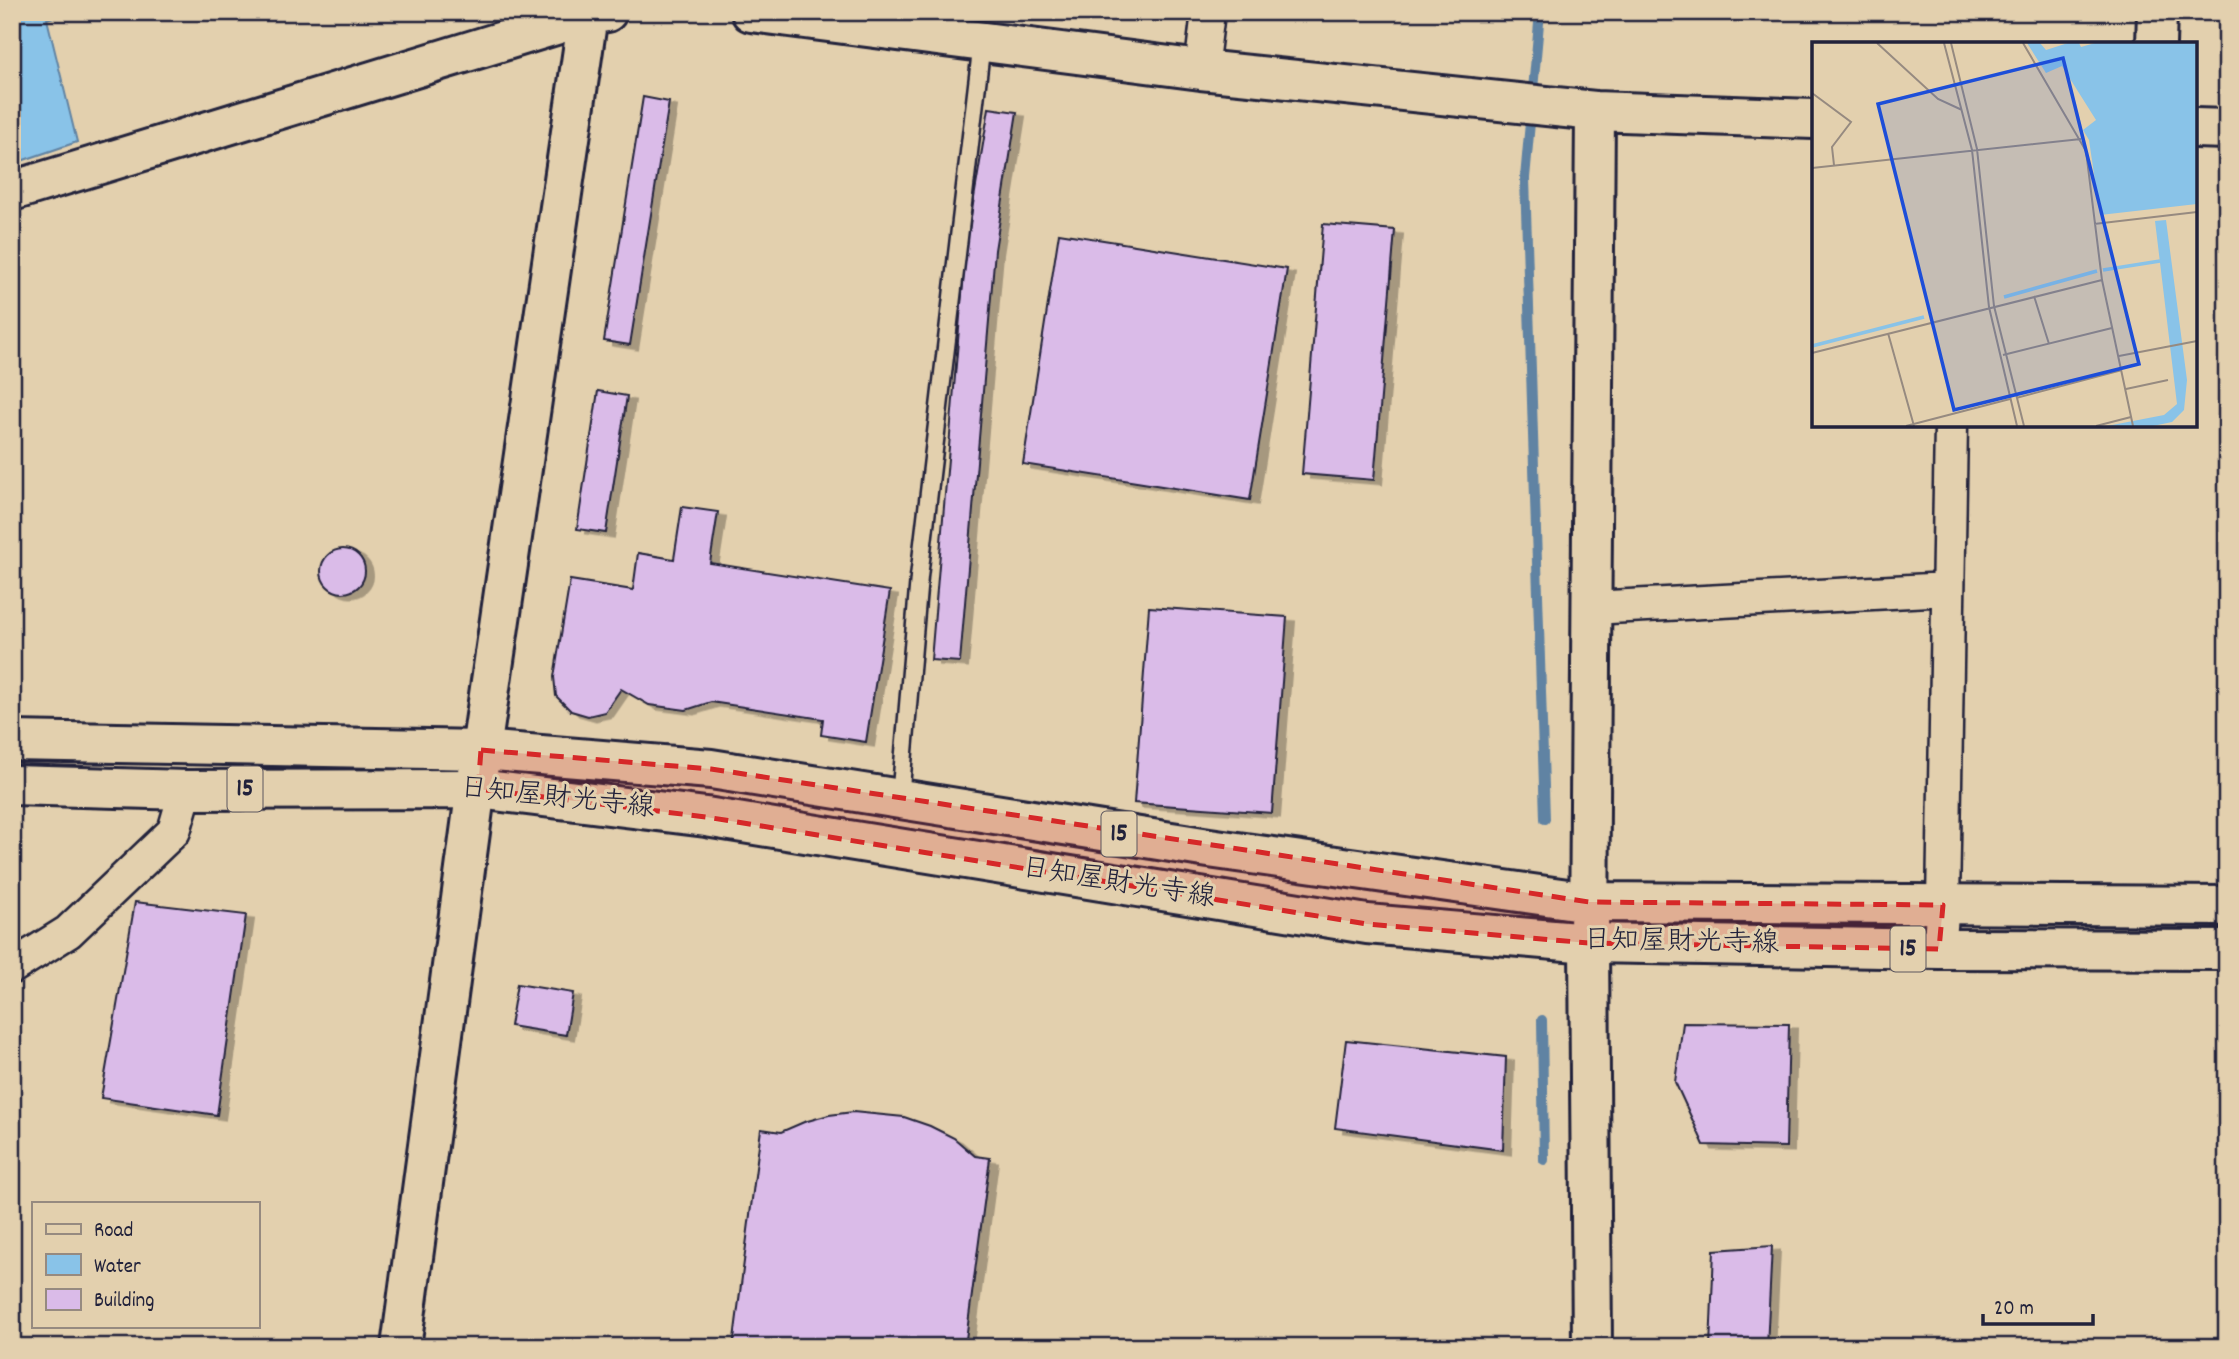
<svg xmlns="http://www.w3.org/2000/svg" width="2239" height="1359" viewBox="0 0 2239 1359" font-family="Dekko,'Klee One',sans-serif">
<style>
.water{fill:#89c3e8;stroke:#6083a3;stroke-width:2}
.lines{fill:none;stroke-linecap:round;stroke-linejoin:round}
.stream{stroke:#6083a3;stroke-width:10}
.building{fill:#dabbe8;stroke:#22223b;stroke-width:2;filter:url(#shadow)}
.service-casing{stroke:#22223b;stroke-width:21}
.minor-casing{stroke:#22223b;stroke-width:37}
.tertiary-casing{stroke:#22223b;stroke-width:44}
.primary-casing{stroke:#22223b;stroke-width:44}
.service{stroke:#e3d0ae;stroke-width:16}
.minor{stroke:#e3d0ae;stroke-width:32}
.tertiary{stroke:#e3d0ae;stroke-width:38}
.primary{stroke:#e3d0ae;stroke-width:38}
.marked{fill:#d62828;fill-opacity:0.2;stroke:#d62828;stroke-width:5;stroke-dasharray:14 9;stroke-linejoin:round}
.labels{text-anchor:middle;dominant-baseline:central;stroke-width:6;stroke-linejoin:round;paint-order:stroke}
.shield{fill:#e3d0ae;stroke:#5c565e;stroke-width:2}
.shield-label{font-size:26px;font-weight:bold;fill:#22223b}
.street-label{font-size:28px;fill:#22223b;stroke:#e3d0ae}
.inset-river{fill:none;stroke:#89c3e8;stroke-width:3.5}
.inset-road{fill:none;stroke:#968a80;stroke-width:2}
.view{fill:#1d4ed8;fill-opacity:0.15;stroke:#1d4ed8;stroke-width:3.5}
.inset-edge{fill:none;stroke:#22223b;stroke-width:3.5}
</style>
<defs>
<filter id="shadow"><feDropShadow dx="8" dy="4.5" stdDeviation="0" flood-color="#0004"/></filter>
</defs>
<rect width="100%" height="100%" fill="#e3d0ae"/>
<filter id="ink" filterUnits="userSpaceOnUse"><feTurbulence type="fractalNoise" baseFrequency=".0143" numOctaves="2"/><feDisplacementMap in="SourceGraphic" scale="14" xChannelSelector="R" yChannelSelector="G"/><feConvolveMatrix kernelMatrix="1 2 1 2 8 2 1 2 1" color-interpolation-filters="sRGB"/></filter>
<g filter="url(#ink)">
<path class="water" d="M12 12H68L47 19 77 142 12 164Z"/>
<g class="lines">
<path class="stream" d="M1540 12 1525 178 1545 819
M1542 1020 1544 1160"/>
</g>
<path class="building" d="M643 97 669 102 630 345 604 341Z
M989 108 1017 112 995 250 960 662 931 660 966 246Z
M1323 224 1395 230 1374 480 1302 474Z
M1059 233 1287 269 1250 500 1023 464Z
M598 391 627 396 606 533 577 529Z
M682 507 718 512 710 563 890 591 866 742 821 735 823 719 711 702 686 710 649 705 621 689 605 712 588 716 571 711 556 696 554 677 570 580 633 590 638 553 674 559Z
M321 571a22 22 0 1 1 44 0a22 22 0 1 1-44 0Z
M1149 607 1287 617 1272 813 1134 803Z
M135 902 246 915 217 1115 101 1098Z
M517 984 573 993 566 1035 510 1026Z
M1683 1023 1789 1024 1786 1147 1704 1145 1675 1082Z
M1346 1040 1506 1057 1503 1150 1335 1128Z
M853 1112 904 1117 930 1126 954 1138 975 1156 990 1158 965 1347H733L761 1129 781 1132 804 1122 829 1115Z
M1772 1246 1767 1347H1710L1714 1250Z"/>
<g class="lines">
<defs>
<path id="service" d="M900 799 919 577 982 42"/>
<path id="minor" d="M1201 70 1208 12
M1591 608 1948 589
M1939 949 1943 905 1951 425
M12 967 68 932 174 831 186 790"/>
<path id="tertiary" d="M751 12 1201 70 1595 111 1814 119
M2156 44 2157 12
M2195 128 2227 129
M12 191 588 15 607 12
M401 1347 481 750 588 15
M1592 1347 1589 943 1595 111"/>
<path id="primary" d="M12 741 481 750 711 769 1209 848 1589 902 2227 906
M12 785 186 790 478 789 706 817 1367 924 1589 943 1939 949 2227 950"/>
</defs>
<use href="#service" class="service-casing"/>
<use href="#minor" class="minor-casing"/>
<use href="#tertiary" class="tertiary-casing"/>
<use href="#primary" class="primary-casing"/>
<use href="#service" class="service"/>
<use href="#minor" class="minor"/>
<use href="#tertiary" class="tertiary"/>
<use href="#primary" class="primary"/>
</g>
</g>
<path class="marked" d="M481 750 711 769 1589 902 1943 905 1939 949 1589 943 1367 924 706 817 478 789Z"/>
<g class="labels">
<g class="shield">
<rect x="227.5" y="766.5" width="35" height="45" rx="5"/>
<rect x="1101.5" y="811.5" width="35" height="45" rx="5"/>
<rect x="1890.5" y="926.5" width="35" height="45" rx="5"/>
</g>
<g class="shield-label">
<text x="245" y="789">15</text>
<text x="1119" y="834">15</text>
<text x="1908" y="949">15</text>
</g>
<g class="street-label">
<text transform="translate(557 800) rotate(6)">日知屋財光寺線</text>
<text transform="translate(1118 885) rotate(9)">日知屋財光寺線</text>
<text transform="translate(1681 944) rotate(1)">日知屋財光寺線</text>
</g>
</g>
<g transform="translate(1812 42)">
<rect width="385" height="385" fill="#e3d0ae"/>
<path d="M215 1H228L234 8 256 1H267L269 5 283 1H385V162L288 173 277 98 271 88 284 78 250 24 234 31ZM354 178 375 338 372 368 360 380 341 384H295L352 373 365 362 343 179Z" fill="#89c3e8"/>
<path class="inset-river" d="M291 228 348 219M192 255 285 229M0 304 112 275"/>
<path class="inset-road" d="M65 1 126 57 150 68M132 1 160 108 177 265 205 384M139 1 165 107 182 264 212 384M211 1 274 109 290 238 321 384M0 51 39 80 20 105 22 123M0 126 269 97M282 182 385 170M222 254 237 302M76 291 102 384M0 311 290 238M191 313 300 286M307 314 385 299M314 347 356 338M204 356 310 328M94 384 198 357M284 384 319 375"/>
<path class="view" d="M251 16 327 322 142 368 66 62Z"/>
<rect width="385" height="385" class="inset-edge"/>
</g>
<rect width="2239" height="1359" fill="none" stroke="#e3d0ae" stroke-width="42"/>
<rect x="21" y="21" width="2197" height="1317" fill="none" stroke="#22223b" stroke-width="2.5" filter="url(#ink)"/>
<rect x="32" y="1202" width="228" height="126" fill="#e3d0ae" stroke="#968a80" stroke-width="2"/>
<rect x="46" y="1224" width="35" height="10" fill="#e3d0ae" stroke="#968a80" stroke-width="2"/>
<text x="94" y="1236" font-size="21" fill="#22223b">Road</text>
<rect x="46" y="1254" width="35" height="21" fill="#89c3e8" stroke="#968a80" stroke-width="2"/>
<text x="94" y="1272" font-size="21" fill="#22223b">Water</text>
<rect x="46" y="1289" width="35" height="21" fill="#dabbe8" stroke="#968a80" stroke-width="2"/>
<text x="94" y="1306" font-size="21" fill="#22223b">Building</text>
<path d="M1983 1314v10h110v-10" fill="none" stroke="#22223b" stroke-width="3.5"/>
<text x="1994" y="1314" font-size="21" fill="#22223b" stroke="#e3d0ae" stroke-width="5" paint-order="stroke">20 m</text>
</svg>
